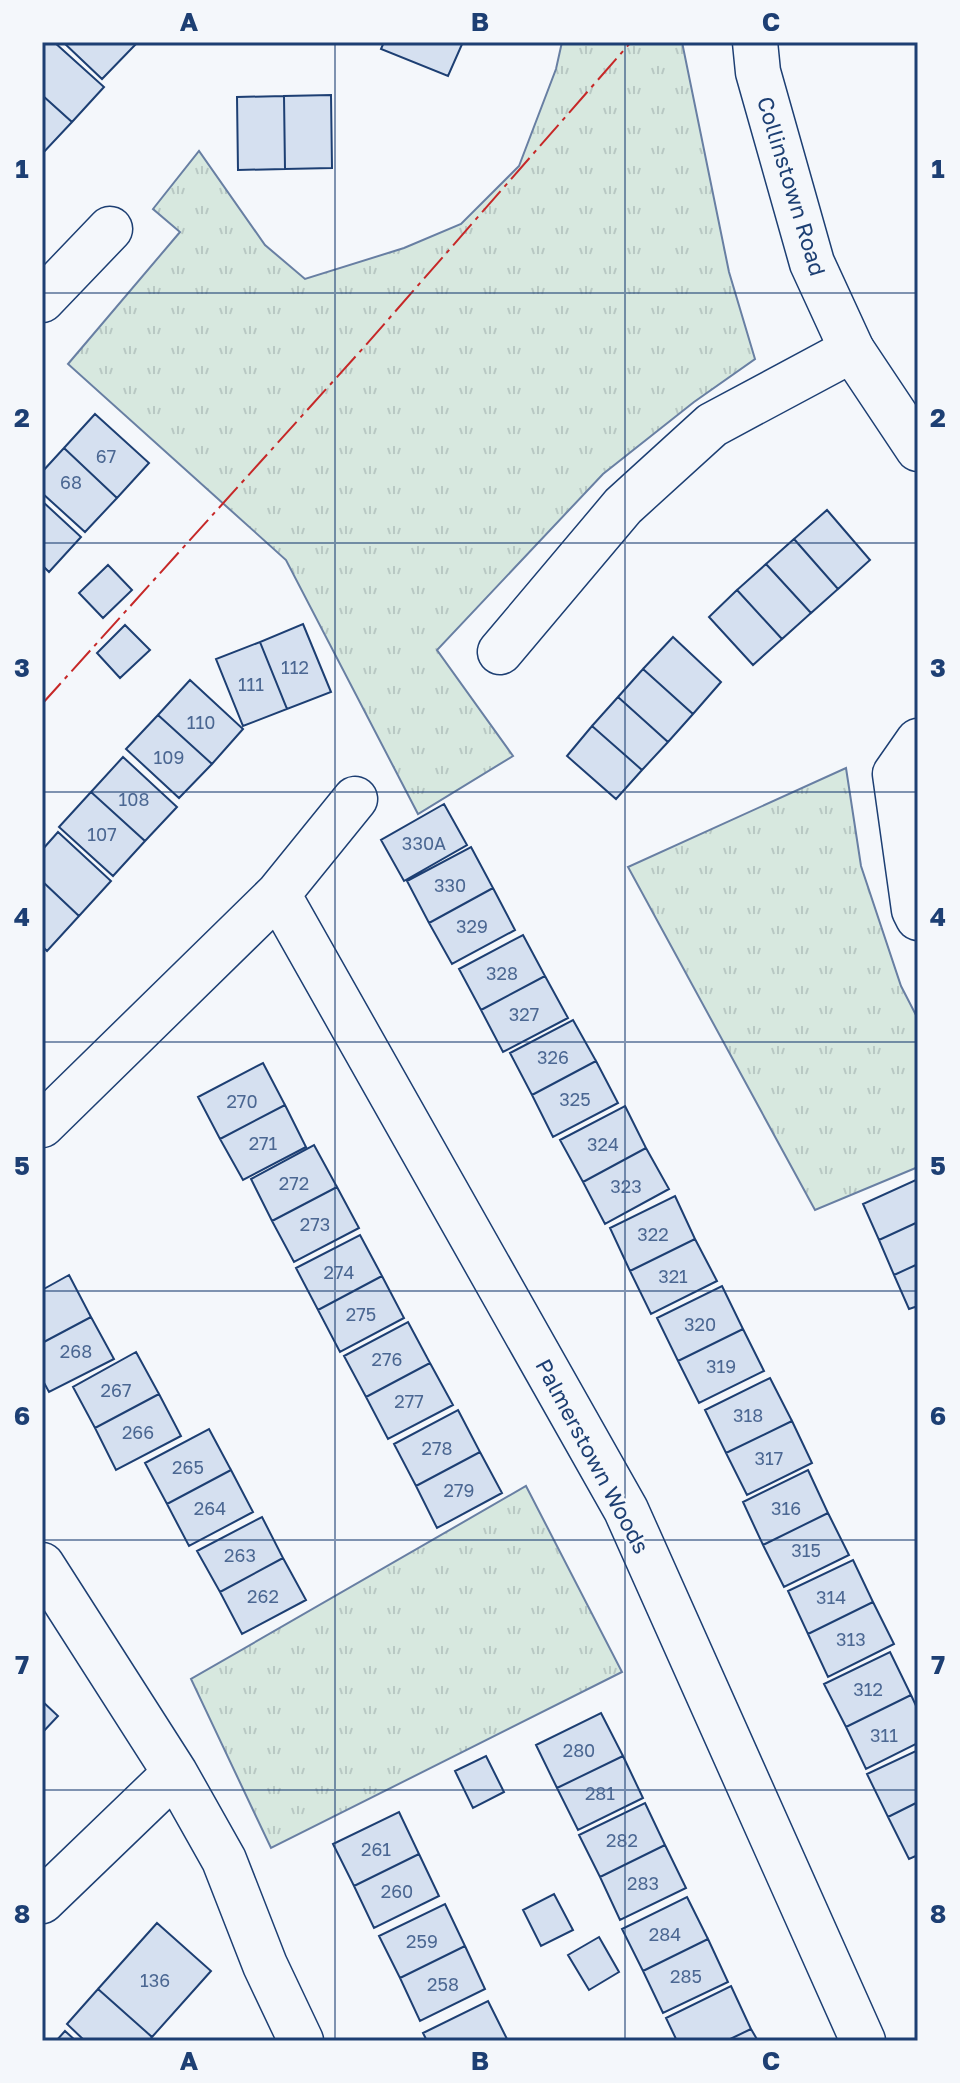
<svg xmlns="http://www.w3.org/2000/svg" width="960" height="2083" viewBox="0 0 960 2083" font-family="'Golos Text',sans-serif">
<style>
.grass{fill:url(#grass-tufts);stroke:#687fa3;stroke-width:2}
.building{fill:#d5e0f0;stroke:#1d3f73;stroke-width:2}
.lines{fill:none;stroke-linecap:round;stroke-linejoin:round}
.minor-casing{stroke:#1d3f73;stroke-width:47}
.tertiary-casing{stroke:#1d3f73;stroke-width:47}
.minor{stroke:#f4f7fb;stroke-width:44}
.tertiary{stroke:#f4f7fb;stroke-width:44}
.power{stroke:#c62828;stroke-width:2;stroke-dasharray:28 6 4 6;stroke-linecap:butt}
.grid{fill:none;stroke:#1d3f73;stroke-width:2;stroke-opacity:0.55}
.labels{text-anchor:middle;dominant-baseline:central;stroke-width:6;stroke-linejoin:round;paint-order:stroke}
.number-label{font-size:18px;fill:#4b6792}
.street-label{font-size:22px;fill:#1d3f73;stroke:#f4f7fb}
.neatline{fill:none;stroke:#1d3f73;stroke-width:3}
.grid-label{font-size:26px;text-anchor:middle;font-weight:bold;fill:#1d3f73}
</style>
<defs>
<pattern id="grass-tufts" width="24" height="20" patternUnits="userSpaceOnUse" patternTransform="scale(2)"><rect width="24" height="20" fill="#d7e8df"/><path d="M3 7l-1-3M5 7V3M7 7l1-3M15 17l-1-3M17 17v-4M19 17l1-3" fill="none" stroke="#b8c8c3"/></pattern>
</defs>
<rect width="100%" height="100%" fill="#f4f7fb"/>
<path class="grass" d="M562 42H682L729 272 755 359 694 402 603 474 437 650 513 756 418 814 286 560 68 364 180 232 153 209 199 151 265 245 305 279 404 248 461 224 519 166 556 69Z
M846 768 861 866 901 986 918 1019V1167L815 1210 628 867Z
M526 1486 622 1672 271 1848 191 1679Z"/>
<path class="building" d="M46 42H54L104 87 72 122 42 95V47Z
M63 42H132L135 45 102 79Z
M384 42H463L448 76 381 49Z
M42 95 72 122 42 154Z
M331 95 332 168 285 169 284 96Z
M284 96 285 169 238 170 237 97Z
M95 414 149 463 117 498 64 448Z
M64 448 117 498 85 532 42 493V472Z
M42 501 81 537 49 572 42 565Z
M827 510 870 560 838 589 794 539Z
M794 539 838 589 811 613 766 564Z
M766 564 811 613 782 639 737 590Z
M108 565 132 590 103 618 79 593Z
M737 590 782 639 753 665 709 617Z
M303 624 331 692 287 709 260 642Z
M125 625 150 650 120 678 97 653Z
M673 637 721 682 693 714 643 669Z
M260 642 287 709 243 726 216 659Z
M643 669 693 714 668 742 618 697Z
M190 680 243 729 212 764 158 715Z
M618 697 668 742 642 770 592 726Z
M158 715 212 764 179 798 126 749Z
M592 726 642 770 616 799 567 756Z
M123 757 177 807 145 841 91 792Z
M91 792 145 841 113 876 59 827Z
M444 804 467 845 404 881 381 840Z
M58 832 111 881 79 916 42 881V850Z
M471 847 493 888 429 923 407 881Z
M42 881 79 916 47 951 42 946Z
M493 888 515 930 452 964 429 923Z
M523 935 545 976 481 1010 459 969Z
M545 976 568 1018 503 1052 481 1010Z
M573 1020 596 1061 532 1095 510 1053Z
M596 1061 618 1103 553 1137 532 1095Z
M263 1063 285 1105 220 1139 198 1097Z
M285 1105 306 1147 243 1180 220 1139Z
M625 1106 646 1148 583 1182 560 1140Z
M314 1145 337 1187 272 1221 251 1179Z
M646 1148 669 1189 605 1224 583 1182Z
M918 1179V1222L879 1240 863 1204Z
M337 1187 359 1228 294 1262 272 1221Z
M675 1196 695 1239 630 1271 610 1228Z
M918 1222V1264L894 1275 879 1240Z
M360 1235 382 1276 318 1310 296 1268Z
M695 1239 717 1281 651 1314 630 1271Z
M918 1264V1306L909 1309 894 1275Z
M69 1275 91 1317 42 1343V1290Z
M382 1276 404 1318 340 1352 318 1310Z
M722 1286 743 1329 678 1361 657 1318Z
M91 1317 114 1359 49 1392 42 1379V1343Z
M408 1322 430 1363 366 1397 344 1356Z
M743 1329 764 1371 699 1403 678 1361Z
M136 1352 159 1394 95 1428 73 1387Z
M430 1363 453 1405 388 1439 366 1397Z
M770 1378 792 1421 726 1453 705 1410Z
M159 1394 181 1436 116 1470 95 1428Z
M458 1410 480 1452 416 1486 394 1444Z
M792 1421 812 1463 747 1495 726 1453Z
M209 1429 231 1470 167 1504 145 1463Z
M480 1452 502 1493 437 1528 416 1486Z
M231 1470 253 1512 189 1546 167 1504Z
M808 1470 828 1513 763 1545 743 1502Z
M828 1513 849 1555 784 1587 763 1545Z
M262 1517 283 1558 220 1592 197 1551Z
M283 1558 306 1600 242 1634 220 1592Z
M853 1560 873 1602 808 1634 788 1591Z
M873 1602 894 1644 828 1677 808 1634Z
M890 1652 911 1695 846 1727 824 1684Z
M911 1695 918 1710V1743L866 1769 846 1727Z
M42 1701 58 1716 42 1733Z
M601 1713 623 1756 557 1788 536 1745Z
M918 1750V1802L888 1817 867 1774Z
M486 1756 504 1792 473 1808 455 1771Z
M623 1756 643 1798 578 1830 557 1788Z
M918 1802V1855L909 1859 888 1817Z
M645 1803 665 1845 600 1877 579 1835Z
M399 1812 419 1854 354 1886 333 1844Z
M665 1845 686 1888 620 1920 600 1877Z
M419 1854 439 1896 374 1928 354 1886Z
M554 1894 573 1930 541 1946 523 1910Z
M687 1897 708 1939 643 1971 622 1929Z
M445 1904 465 1946 400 1978 379 1936Z
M157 1923 211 1971 152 2037 98 1989Z
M599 1937 619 1972 589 1990 568 1955Z
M708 1939 728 1982 663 2013 643 1971Z
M465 1946 485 1989 420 2021 400 1978Z
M731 1986 751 2029 726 2041H677L666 2018Z
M98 1989 152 2037 149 2041H85L67 2024Z
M488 2001 508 2041H427L423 2033Z
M751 2029 758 2041H726Z
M65 2031 76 2041H56Z"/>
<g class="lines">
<defs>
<path id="minor" d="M42 300 110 229
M500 652 623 506 712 425 852 350
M918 741 895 774 914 910 918 918
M278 894 626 1510 863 2041
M42 1125 278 894 355 799
M42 1565 175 1773 224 1860 265 1965 301 2041
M42 1901 175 1773"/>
<path id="tertiary" d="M755 42 758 72 812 263 852 350 918 449"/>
</defs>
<use href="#minor" class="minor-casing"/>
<use href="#tertiary" class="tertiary-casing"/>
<use href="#minor" class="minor"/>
<use href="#tertiary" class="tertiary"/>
<path class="power" d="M42 704 365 346 631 42"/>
</g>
<path class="grid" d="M335 42V2041M625 42V2041M42 293H918M42 543H918M42 792H918M42 1042H918M42 1291H918M42 1540H918M42 1790H918"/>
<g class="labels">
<g class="number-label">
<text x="106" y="456">67</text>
<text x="71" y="482">68</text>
<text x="295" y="667">112</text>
<text x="251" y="684">111</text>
<text x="201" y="722">110</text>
<text x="169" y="757">109</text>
<text x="134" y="799">108</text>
<text x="102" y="834">107</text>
<text x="424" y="843">330A</text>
<text x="450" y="885">330</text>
<text x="472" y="926">329</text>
<text x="502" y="973">328</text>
<text x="524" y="1014">327</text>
<text x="553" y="1057">326</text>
<text x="575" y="1099">325</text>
<text x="242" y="1101">270</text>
<text x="263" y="1143">271</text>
<text x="603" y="1144">324</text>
<text x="294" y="1183">272</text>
<text x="626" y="1186">323</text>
<text x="315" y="1224">273</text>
<text x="653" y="1234">322</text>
<text x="339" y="1272">274</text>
<text x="673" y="1276">321</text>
<text x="361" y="1314">275</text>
<text x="700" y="1324">320</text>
<text x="76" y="1351">268</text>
<text x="387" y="1359">276</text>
<text x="721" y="1366">319</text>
<text x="116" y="1390">267</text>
<text x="409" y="1401">277</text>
<text x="748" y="1415">318</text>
<text x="138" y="1432">266</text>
<text x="437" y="1448">278</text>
<text x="769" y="1458">317</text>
<text x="188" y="1467">265</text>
<text x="459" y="1490">279</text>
<text x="210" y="1508">264</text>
<text x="786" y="1508">316</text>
<text x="806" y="1550">315</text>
<text x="240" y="1555">263</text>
<text x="263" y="1596">262</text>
<text x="831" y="1597">314</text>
<text x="851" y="1639">313</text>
<text x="868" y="1689">312</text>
<text x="884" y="1735">311</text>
<text x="579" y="1750">280</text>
<text x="600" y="1793">281</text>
<text x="622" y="1840">282</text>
<text x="376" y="1849">261</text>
<text x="643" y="1883">283</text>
<text x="397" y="1891">260</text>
<text x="665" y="1934">284</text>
<text x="422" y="1941">259</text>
<text x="686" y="1976">285</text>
<text x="155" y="1980">136</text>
<text x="443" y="1984">258</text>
</g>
<g class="street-label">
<text transform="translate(792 186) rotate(73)">Collinstown Road</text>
<text transform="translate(593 1456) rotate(62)">Palmerstown Woods</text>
</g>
</g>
<rect width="960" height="2083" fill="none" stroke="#f4f7fb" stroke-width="88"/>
<rect x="44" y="44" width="872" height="1995" class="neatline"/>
<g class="grid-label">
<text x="189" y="31">A</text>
<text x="480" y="31">B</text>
<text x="771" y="31">C</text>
<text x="22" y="178">1</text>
<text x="938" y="178">1</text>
<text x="22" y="427">2</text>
<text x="938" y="427">2</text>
<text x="22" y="677">3</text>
<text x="938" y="677">3</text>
<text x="22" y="926">4</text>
<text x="938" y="926">4</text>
<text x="22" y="1175">5</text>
<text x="938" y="1175">5</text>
<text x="22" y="1425">6</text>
<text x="938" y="1425">6</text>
<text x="22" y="1674">7</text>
<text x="938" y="1674">7</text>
<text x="22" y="1923">8</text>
<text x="938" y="1923">8</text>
<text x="189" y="2070">A</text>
<text x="480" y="2070">B</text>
<text x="771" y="2070">C</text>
</g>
</svg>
